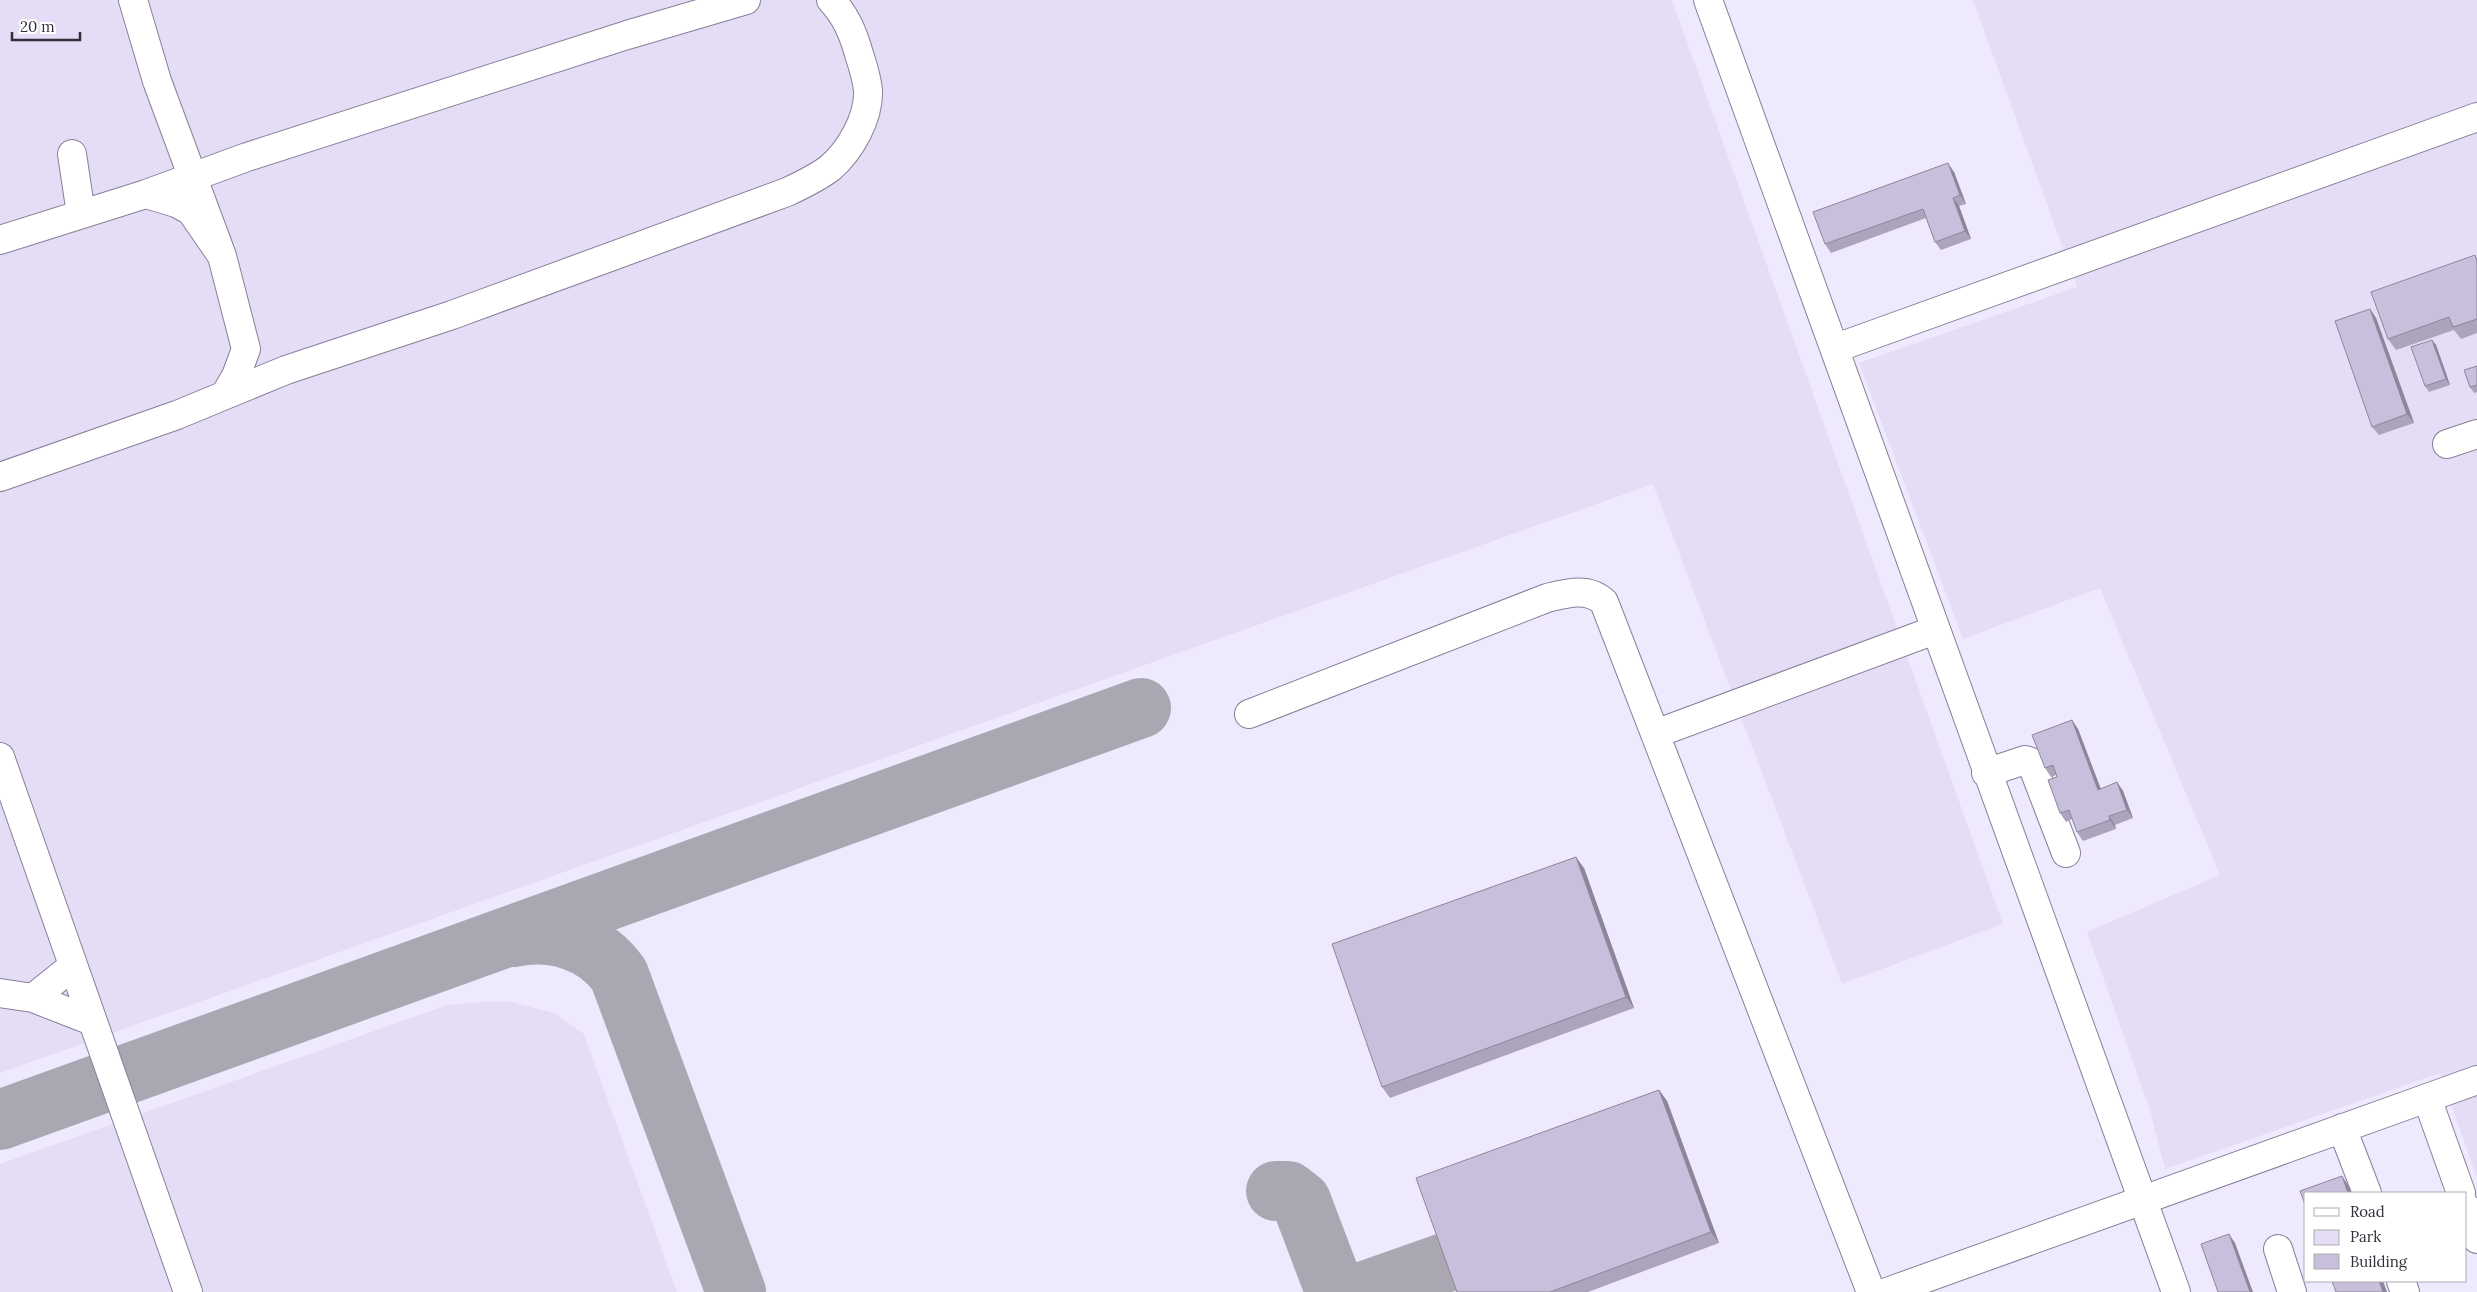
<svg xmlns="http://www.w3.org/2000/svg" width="2477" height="1292" viewBox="0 0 2477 1292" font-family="Lora,serif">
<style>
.built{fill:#efe9fe;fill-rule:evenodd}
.green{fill:#e5ddf5}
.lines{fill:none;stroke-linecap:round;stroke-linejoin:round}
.taxiway{stroke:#aaa7b2;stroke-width:60}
.minor-casing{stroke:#877f98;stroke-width:30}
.minor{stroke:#fff;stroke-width:28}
.wall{fill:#aca4bd}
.shaded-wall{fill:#8c869a}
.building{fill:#c8bfdc;stroke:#8c869a}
</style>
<rect width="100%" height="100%" fill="#f7f4ff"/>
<path class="built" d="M0 0H2477V1292H0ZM2306 1193H2466V1281H2306Z"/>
<path class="green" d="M0 0H1672L2003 924 1842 984 1653 484 0 1073Z
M1973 0H2477V1178L2440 1073 2165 1169 2149 1107 2087 932 2220 875 2100 588 1963 639 1859 363 2077 287Z
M481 1002H511L554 1013 584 1034 677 1292H0V1164L447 1005Z"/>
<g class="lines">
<path class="taxiway" d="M513 937C553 929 595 941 619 975L736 1292
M0 1120 1141 708
M1276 1191H1288L1301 1201 1331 1280 1336 1288 1344 1292
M1362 1292 1450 1261"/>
<defs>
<path id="minor" d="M133 0 157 81 222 256
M1708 0C1864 431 2019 862 2176 1292
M72 154 81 214
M146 194 176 203 191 211 222 256 246 349 236 376 226 393
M0 240 146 194 247 157 627 35 746 0
M1836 348 2477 117
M2447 444 2477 434
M0 477 177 415 286 370 452 315 787 192C802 185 817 178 830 168 850 151 869 118 868 91 867 78 863 66 859 54 853 33 846 16 831 0
M1249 714 1547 598C1567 593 1588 587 1604 602L1871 1292
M1655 734 1935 630
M0 757 188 1292
M1986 773 2025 760 2031 762 2066 853
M0 993 33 998 92 1021
M33 998 73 966
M2427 1098 2477 1080
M2342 1128 2367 1193
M2466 1207 2477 1239
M2278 1249 2292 1292
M2401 1281 2405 1292
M1887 1292 2427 1098 2461 1193"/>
</defs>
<use href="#minor" class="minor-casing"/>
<use href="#minor" class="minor"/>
</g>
<path class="wall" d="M1954 172 1966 204 1959 206 1971 239 1941 250 1935 242 1926 218 1831 253 1825 244Z
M2475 255 2477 258V333L2461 339 2454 330 2396 350 2388 339Z
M2370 309 2376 318 2414 423 2379 435 2372 427Z
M2432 340 2436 345 2450 385 2429 392 2425 386Z
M2477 366V392L2474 393 2470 387Z
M2072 720 2078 729 2101 789 2117 782 2123 791 2133 818 2115 825 2116 829 2083 841 2077 832 2072 819 2066 822 2060 813 2057 777 2056 775 2051 777 2045 768Z
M1584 868 1634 1008 1390 1098 1382 1087Z
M1659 1090 1667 1101 1719 1243 1588 1292H1457Z"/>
<path class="shaded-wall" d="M1948 163 1954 172 1966 204 1960 195Z
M1953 198 1959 206 1971 239 1965 231Z
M2370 309 2376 318 2414 423 2407 414Z
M2432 340 2436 345 2450 385 2446 379Z
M2072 720 2078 729 2104 798 2098 790Z
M2117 782 2123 791 2133 818 2127 810Z
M2109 816 2115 825 2116 829 2110 820Z
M1576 857 1584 868 1634 1008 1626 997Z
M1659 1090 1667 1101 1719 1243 1711 1232Z
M2342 1176 2350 1188 2352 1193H2348Z
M2229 1234 2235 1243 2253 1292H2250Z
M2379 1281H2383L2387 1292H2383Z"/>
<path class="building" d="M1948 163 1960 195 1953 198 1965 231 1935 242 1923 209 1825 244 1813 212Z
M2475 255 2477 261V319L2453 327 2449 317 2388 339 2371 292Z
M2370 309 2407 414 2372 427 2335 321Z
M2432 340 2446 379 2425 386 2411 347Z
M2477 366V385L2470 387 2464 370Z
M2072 720 2098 790 2117 782 2127 810 2109 816 2110 820 2077 832 2069 810 2060 813 2048 780 2057 777 2053 765 2045 768 2032 735Z
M1576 857 1626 997 1382 1087 1332 944Z
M1659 1090 1711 1232 1550 1292H1457L1416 1178Z
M2342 1176 2348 1193H2306V1207L2300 1191Z
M2229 1234 2250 1292H2218L2201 1244Z
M2332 1281H2379L2383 1292H2336Z"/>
<rect x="2304" y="1192" width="162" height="90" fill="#ffffff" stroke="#adacb0"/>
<rect x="2314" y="1208" width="25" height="8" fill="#ffffff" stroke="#adacb0"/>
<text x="2350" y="1217" font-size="15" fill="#322f39">Road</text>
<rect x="2314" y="1230" width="25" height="15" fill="#e5ddf5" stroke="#adacb0"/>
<text x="2350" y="1242" font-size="15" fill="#322f39">Park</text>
<rect x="2314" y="1254" width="25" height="15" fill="#c8bfdc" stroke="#adacb0"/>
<text x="2350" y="1267" font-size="15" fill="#322f39">Building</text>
<path d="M12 32v8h68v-8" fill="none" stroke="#322f39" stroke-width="2.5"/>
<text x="20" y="32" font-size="15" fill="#322f39" stroke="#ffffff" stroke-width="4" paint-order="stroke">20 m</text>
</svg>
